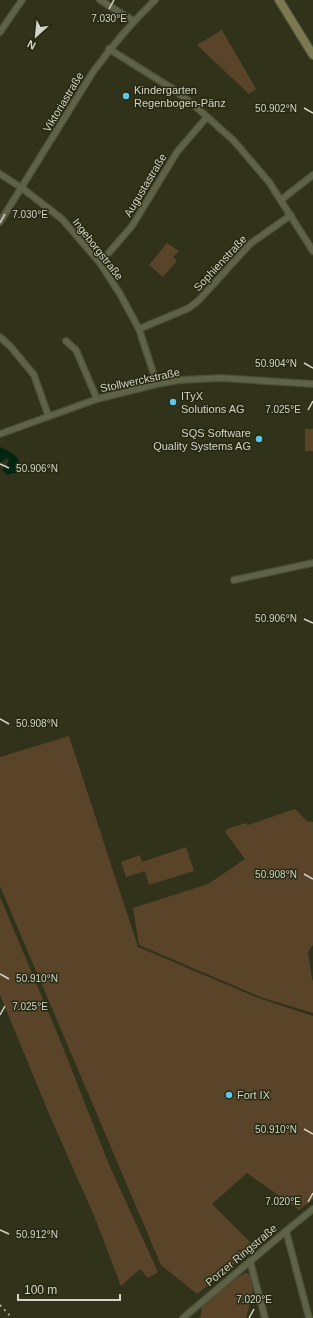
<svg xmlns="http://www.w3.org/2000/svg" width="313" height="1318" viewBox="0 0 313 1318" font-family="Helvetica,sans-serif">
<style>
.green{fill:#5a4429}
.water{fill:#002612}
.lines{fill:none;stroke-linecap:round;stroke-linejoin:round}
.street-casing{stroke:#4c4f3a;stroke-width:8}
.secondary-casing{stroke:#4c4f3a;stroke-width:10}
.street{stroke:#5e6247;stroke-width:5.5}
.secondary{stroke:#7c7850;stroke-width:8}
.rail{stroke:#a5a796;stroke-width:2;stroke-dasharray:2 4;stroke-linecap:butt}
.ticks{fill:none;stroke:#d3d5c6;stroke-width:1.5}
.poi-dot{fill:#5dc7e8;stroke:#262911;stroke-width:1.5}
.labels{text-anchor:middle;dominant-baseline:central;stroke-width:3;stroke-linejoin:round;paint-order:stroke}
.poi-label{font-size:11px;fill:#d3d5c6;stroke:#262911;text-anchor:start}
.street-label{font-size:11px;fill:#d3d5c6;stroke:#262911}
.ticks-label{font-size:10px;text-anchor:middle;fill:#d3d5c6;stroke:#262911;stroke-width:3;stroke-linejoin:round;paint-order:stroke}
</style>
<rect width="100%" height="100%" fill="#30331a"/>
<path class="green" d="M222 30 256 89 249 94 197 45Z
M167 243 179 251 173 257 177 261 163 277 149 265Z
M305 429H313V451H305Z
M69 736 138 947 261 999 313 1016V1199L299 1210 247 1173 212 1204 255 1247 197 1294 161 1265 0 886V757Z
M295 809 307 821 313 822V945L308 952 312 979 313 981V1013L263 998 139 945 133 908 208 884 245 859 225 832 227 829 246 823 248 825Z
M186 847 194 871 149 885 145 871 126 877 121 862 140 855 142 862Z
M0 897 58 1035 110 1167 158 1272 148 1278 140 1269 121 1286 95 1218 50 1116 0 995Z
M245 1273 249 1274C258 1285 249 1305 246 1318H199L201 1316 202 1307 227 1284Z"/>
<path class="water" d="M0 447C7 450 16 454 19 461 20 464 20 467 21 471L18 473H12L8 475 3 471V468L7 466 9 459 6 458 3 461 0 462Z"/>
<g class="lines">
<defs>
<path id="street" d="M100 0 134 21
M0 32 22 0
M109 49 173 89 195 106 234 141 269 182 313 251
M0 174 22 188 62 219 100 263 120 294 139 329 157 384
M281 200 313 175
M0 222 93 72C112 46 132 22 155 0
M100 263 132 226 177 152 207 117
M139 329 189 308 199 300 250 244 291 215
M0 337 10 346 34 375 48 415
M66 341 76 350 97 399
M0 434 97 399 157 384 180 380 220 378 313 384
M234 580 313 563
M286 1231 309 1318
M250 1261 265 1318
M183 1318 286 1231 313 1209"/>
<path id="secondary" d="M279 0 313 55"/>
</defs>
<use href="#street" class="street-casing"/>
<use href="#secondary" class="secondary-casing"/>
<use href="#street" class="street"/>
<use href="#secondary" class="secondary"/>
<path class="rail" d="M0 1305 12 1318"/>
</g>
<path class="ticks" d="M109 9 114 0M304 108 313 113M0 223 5 214M304 363 313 368M308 410 313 401M0 464 9 468M304 619 313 623M0 719 9 724M304 874 313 879M0 974 9 979M0 1015 5 1006M304 1129 313 1134M308 1202 313 1193M0 1230 9 1234M249 1318 254 1309"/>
<g class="poi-dot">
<circle cx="126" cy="96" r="4"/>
<circle cx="173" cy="402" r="4"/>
<circle cx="259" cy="439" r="4"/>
<circle cx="229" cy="1095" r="4"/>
</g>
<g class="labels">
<g class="poi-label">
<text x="134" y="90">Kindergarten<tspan x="134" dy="13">Regenbogen-Pänz</tspan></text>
<text x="181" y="396">ITyX<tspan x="181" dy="13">Solutions AG</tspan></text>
<text x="251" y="433" text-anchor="end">SQS Software<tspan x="251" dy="13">Quality Systems AG</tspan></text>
<text x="237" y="1095">Fort IX</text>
</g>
<g class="street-label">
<text transform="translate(63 102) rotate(-59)">Viktoriastraße</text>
<text transform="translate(145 185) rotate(-59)">Augustastraße</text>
<text transform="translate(98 249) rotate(52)">Ingeborgstraße</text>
<text transform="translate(220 263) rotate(-47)">Sophienstraße</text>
<text transform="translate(140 380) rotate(-12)">Stollwerckstraße</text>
<text transform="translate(241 1255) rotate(-40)">Porzer Ringstraße</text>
</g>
</g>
<g class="ticks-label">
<text x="109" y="22">7.030°E</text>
<text x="276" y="112">50.902°N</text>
<text x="30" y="218">7.030°E</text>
<text x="276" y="367">50.904°N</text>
<text x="283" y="413">7.025°E</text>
<text x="37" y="472">50.906°N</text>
<text x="276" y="622">50.906°N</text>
<text x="37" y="727">50.908°N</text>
<text x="276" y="878">50.908°N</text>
<text x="37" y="982">50.910°N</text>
<text x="30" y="1010">7.025°E</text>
<text x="276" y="1133">50.910°N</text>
<text x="283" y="1205">7.020°E</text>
<text x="37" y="1238">50.912°N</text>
<text x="254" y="1303">7.020°E</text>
</g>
<g transform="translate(36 36) rotate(207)" stroke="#262911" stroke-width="3" paint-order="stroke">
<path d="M0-3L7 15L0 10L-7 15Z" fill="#d3d5c6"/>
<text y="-6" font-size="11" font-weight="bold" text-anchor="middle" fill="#d3d5c6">N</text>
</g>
<path d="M18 1294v6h102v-6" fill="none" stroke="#d3d5c6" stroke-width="2"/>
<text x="24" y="1294" font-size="12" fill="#d3d5c6" stroke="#262911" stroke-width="3" paint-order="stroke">100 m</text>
</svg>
